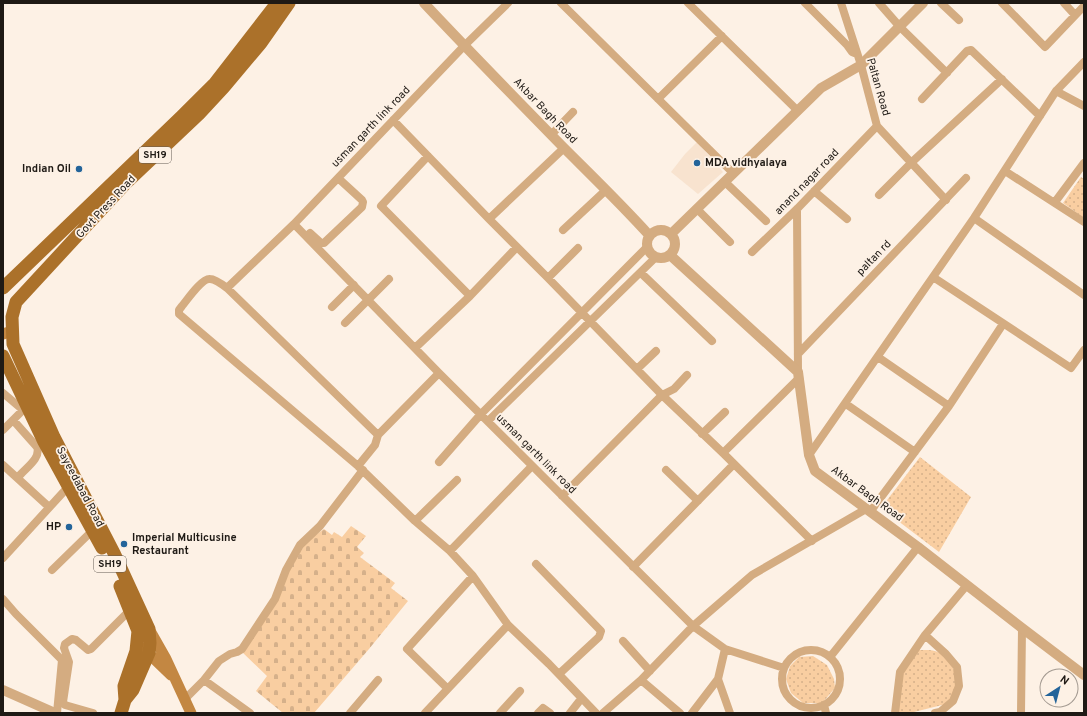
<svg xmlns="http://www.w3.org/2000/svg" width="1087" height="716" viewBox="0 0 1087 716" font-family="Overpass,sans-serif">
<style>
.built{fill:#f8e3cf}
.cemetery{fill:url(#cemetery-stones)}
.park{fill:url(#park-dots)}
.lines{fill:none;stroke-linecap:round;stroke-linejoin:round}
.minor{stroke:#d4ac81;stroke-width:8}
.tertiary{stroke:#d4ac81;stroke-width:10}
.secondary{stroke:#c38742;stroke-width:11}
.primary{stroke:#ab712a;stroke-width:13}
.poi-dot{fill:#23649a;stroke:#fdf1e5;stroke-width:1.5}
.labels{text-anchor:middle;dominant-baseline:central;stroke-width:3.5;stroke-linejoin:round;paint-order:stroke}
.shield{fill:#fdf1e5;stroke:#625a53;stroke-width:1}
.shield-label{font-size:10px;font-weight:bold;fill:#1f1a15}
.street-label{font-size:11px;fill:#1f1a15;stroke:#fdf1e5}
.poi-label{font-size:11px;font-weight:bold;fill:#1f1a15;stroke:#fdf1e5;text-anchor:start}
</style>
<defs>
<pattern id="cemetery-stones" width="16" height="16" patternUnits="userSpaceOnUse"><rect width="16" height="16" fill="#f9cea1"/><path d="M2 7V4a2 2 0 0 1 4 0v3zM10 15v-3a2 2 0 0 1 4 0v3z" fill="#d5b08a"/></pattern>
<pattern id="park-dots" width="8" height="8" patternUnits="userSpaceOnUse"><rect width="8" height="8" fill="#f9cea1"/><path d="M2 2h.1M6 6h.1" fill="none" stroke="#d5b08a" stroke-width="1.8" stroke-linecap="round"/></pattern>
</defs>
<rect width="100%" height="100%" fill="#fdf1e5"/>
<path class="built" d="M697 142 723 172 698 194 671 172 685 154Z"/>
<path class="cemetery" d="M351 526 366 536 357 547 364 553 360 557 395 583 391 588 408 601 369 649 314 713H283L256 691 267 676 242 652 309 537 317 534 324 529 332 535 334 532 342 537Z"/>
<path class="park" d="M1081 177 1084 179V218L1063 203Z
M920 457 971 497 939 552 881 508Z
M917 650C925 650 933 649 940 653 951 660 959 675 957 689 956 694 952 699 950 703L910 713H898L902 673Z
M813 656 827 665 834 679 835 688 822 703H803L791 693 786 679 790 666 799 657Z"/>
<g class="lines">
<path class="minor" d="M561 3 733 173
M688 3 798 111
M805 3 847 45 852 52 857 54
M841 3 861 65 877 126 946 200
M879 3 900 27 947 73
M941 3 959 20
M1002 3 1045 47 1084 6
M1064 3 1075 15
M1056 91 1084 106
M658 99 722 36
M922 99 967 51 971 50 1040 116
M393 120 489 219 548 278 662 395 723 453 812 541
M551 135 573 112
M428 156 381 206 470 296
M1005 171 1084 222
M725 182 766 221
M814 191 847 219
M879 195 912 162 1002 79
M1055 202 1084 163
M697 209 730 242
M797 209 798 372
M974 218 1084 295
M489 219 564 148
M294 224 439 373 693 626 725 649 784 668
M563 230 606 190
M310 233 321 243H324L362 207 363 202 362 200 338 178
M752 252 797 209 877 126
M641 273 712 341
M933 277 1071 368 1084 350
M548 278 578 248
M227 288C223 285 215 279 210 279 202 278 187 300 182 306L179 310V314L358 466 415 521 450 551 473 576 508 625 549 664 596 713
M332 307 354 285
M345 323 389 279
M415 348 470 296 517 247
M798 354 966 178
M878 357 949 406
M637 369 656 351
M3 393 23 410
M846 404 915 452
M13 420 37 447C41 458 27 467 20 475
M488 421 656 257
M3 430 27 406
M702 434 725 412
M378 435 227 288 294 224 464 46 508 3
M723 453 799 378
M809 455 974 218 1056 91 1084 62
M439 462 481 414 647 247
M3 465 49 507
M358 466 375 445 378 435 439 373
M666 470 698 501
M562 496 662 395 674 389 687 375
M870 512 949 406 1003 324
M415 521 457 480
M450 551 532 466
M3 558 68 487
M536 564 601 631 599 637 559 674
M633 567 734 464
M52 570 92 531
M3 599 16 614 62 660 57 713
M925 635 946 654 957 667 959 686 953 701 940 712 935 713
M623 641 650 671
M782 679a29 29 0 1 1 58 0a29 29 0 1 1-58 0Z
M830 657 918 547
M718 679 730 713
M204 680 250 713
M641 680 680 713
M447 688 407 649 473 576
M185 699 204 680 219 661 230 654 237 652 242 649 275 599 286 570 300 545 320 526 363 470
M824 705 826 713
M93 713 65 705 63 702 69 662 64 648 65 644 72 639 76 640 88 650 91 649 130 610
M350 713 378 680
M425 713 508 625
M500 713 520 691
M538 713 543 708 550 713
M570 713 581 699
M603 713 641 680 693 626 752 575 866 509
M692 713 718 679 725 649
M895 713 900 672 925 635 967 585
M1021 713 1022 628"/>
<path class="tertiary" d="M424 3C470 52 517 100 564 148 593 177 622 205 649 235
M647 244a14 14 0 1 1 28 0a14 14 0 1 1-28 0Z
M671 234 821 88 861 65 923 3
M670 255 798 372 809 455 815 471 918 547 1022 628 1084 675
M3 690 55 713"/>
<path class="secondary" d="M3 334 12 331
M149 629 166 659 191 713
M143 648 171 675"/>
<path class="primary" d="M3 288 181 117 215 83 277 3
M3 356 44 442 102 548
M120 586 138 631 136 651 124 686 125 700
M121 713 125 700 133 690 149 653 150 643 149 629 114 553 54 437 13 344 12 317 16 302 125 184 199 114 224 87 261 43 289 3"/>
</g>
<g class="poi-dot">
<circle cx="697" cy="163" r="4"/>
<circle cx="79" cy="169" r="4"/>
<circle cx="69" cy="527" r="4"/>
<circle cx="124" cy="544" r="4"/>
</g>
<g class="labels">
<g class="shield">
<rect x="139" y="147" width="32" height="16" rx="3"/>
<rect x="94" y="556" width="32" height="16" rx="3"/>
</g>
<g class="shield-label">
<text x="155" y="155">SH19</text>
<text x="110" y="564">SH19</text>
</g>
<g class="street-label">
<text transform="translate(878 87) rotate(74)">Paltan Road</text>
<text transform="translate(545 111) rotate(46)">Akbar Bagh Road</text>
<text transform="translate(371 127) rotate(-46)">usman garth link road</text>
<text transform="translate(807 182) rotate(-46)">anand nagar road</text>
<text transform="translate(106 207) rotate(-47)">Govt Press Road</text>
<text transform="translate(874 258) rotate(-46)">paltan rd</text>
<text transform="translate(536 454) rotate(45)">usman garth link road</text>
<text transform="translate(80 487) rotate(62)">Sayeedabad Road</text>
<text transform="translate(867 494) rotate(36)">Akbar Bagh Road</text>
</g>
<g class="poi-label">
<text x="705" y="163">MDA vidhyalaya</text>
<text x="71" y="169" text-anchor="end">Indian Oil</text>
<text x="61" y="527" text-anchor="end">HP</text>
<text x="132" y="538">Imperial Multicusine<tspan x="132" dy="13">Restaurant</tspan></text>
</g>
</g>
<rect width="1087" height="716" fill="none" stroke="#1f1a15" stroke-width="8"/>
<g transform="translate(1059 688) rotate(36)"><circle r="19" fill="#fdf1e5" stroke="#a49b92"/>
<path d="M0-3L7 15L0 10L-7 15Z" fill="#23649a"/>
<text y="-6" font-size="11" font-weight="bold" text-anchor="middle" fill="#1f1a15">N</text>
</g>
</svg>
